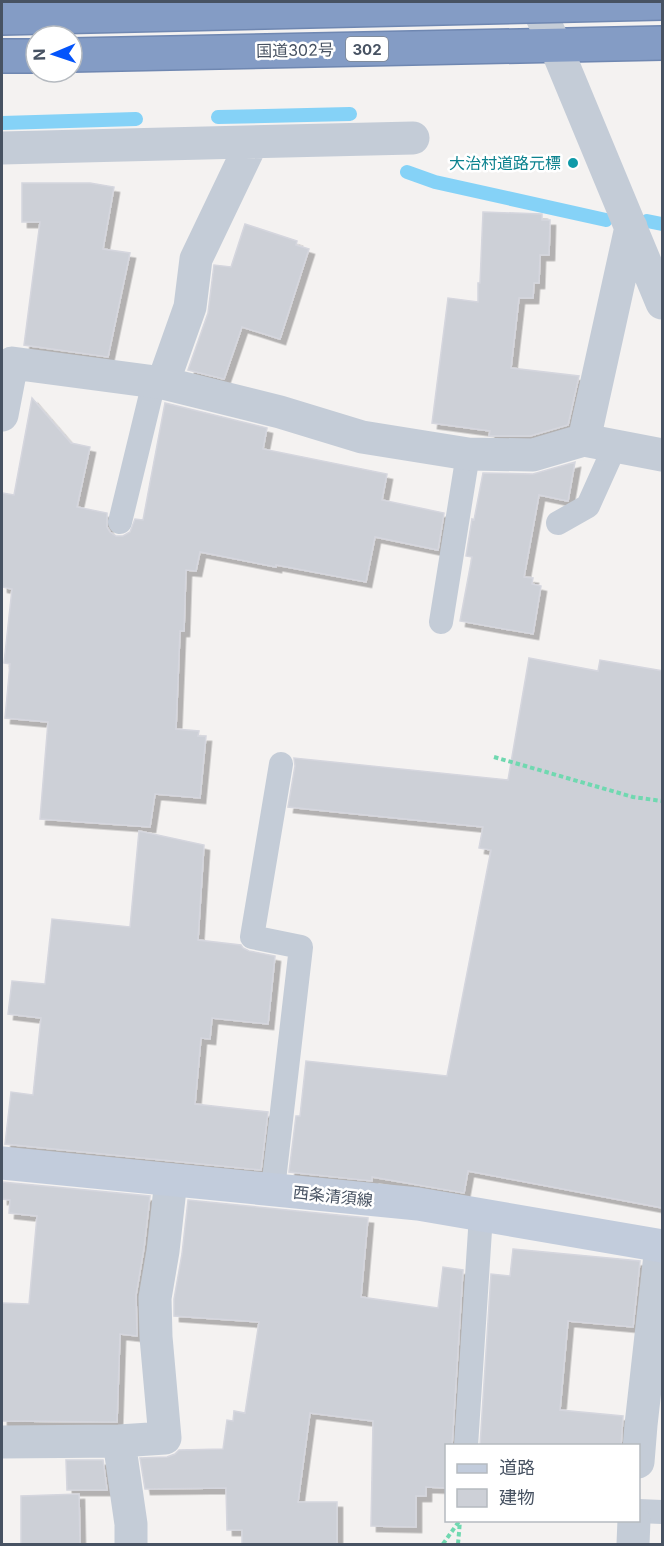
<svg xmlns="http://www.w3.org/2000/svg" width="664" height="1546" viewBox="0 0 664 1546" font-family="Inter,'Noto Sans JP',sans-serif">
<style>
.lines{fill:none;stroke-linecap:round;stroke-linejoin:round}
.stream{stroke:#85d2f7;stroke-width:14}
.building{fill:#cdd0d7;stroke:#d5d6de;stroke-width:1.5;filter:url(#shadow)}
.highway-casing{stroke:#6f87b1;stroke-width:36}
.path{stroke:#70d8b0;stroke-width:4;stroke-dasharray:4.5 3;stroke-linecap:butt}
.lane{stroke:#c4ccd7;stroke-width:24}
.street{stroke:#c4ccd7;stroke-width:33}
.secondary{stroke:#c2ccdc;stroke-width:33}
.highway{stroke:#849cc5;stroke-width:33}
.highway-bridge-casing{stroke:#6f87b1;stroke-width:36;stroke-linecap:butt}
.highway-bridge{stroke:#849cc5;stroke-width:33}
.culture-dot{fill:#0f9aa8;stroke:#fff;stroke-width:2}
.labels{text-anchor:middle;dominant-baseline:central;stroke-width:5;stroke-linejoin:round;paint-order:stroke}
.shield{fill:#fff;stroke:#7e8691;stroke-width:1.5}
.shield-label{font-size:15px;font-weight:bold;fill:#475262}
.street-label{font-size:16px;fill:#475262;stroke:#fff}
.culture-label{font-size:16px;fill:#0d838f;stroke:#fff;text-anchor:end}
</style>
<defs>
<filter id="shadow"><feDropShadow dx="5.5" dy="5.5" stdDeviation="0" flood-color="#0004"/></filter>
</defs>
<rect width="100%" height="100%" fill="#f4f2f1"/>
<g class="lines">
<path class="stream" d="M218 117 350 114
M2 123 136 119
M407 172 435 182 606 220
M647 221 662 224"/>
</g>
<path class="building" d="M22 183H90L114 187 103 249 130 253 108 357 24 345 40 222H22Z
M483 212 542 214V220H550L549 255H540L539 283H534L533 298H519L511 368 579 376 568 425 530 436H489L490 431 432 423 448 298 478 302V283H480Z
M245 224 297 241 296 245 309 249 280 339 242 327 224 379 188 370 208 313 214 265 231 267Z
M32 398 71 443 90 447 77 507 107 513V527L110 532 116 536H123L130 532 135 519 143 520 165 403 267 428 263 449 387 474 382 500 444 513 438 550 375 537 366 582 276 565V567L200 552 196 571 186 570 184 631H180L176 729 199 731 198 736H206L200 798 155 794 150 827 40 819 48 722 5 718 10 664 4 663 12 589 2 587V493L14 495Z
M575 462 568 501 539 495 524 577 533 578 532 584 541 586 533 634 460 621 472 557 466 556 472 519 474 520 483 473 533 474Z
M529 658 598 671 600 660 663 671V1208L468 1171 464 1193 372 1177V1181L289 1172 296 1116H300L306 1061 447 1076 491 850 479 848 483 827 288 807 295 766 294 758 508 780Z
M139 831 204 845 198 940 241 945 243 948 249 951 275 956 268 1024 212 1018 210 1039 201 1038 195 1104 268 1112 261 1170 5 1144 11 1092 33 1095 41 1018 8 1014 12 981 45 984 52 919 130 927Z
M2 1182 150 1196 144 1248 136 1295 137 1336 120 1334 117 1422 2 1421V1303L29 1304 37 1216 9 1213 10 1200 2 1199Z
M188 1200 368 1218 361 1297 438 1308 443 1267 463 1270 452 1446H447V1488L426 1487V1496H416V1527L371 1526 373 1421 310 1413 298 1502H337V1545H242V1530H227L226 1488 145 1489 140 1458 167 1457 175 1454 179 1450 223 1449 227 1420 233 1421 234 1411 245 1413 259 1322 174 1316V1299L182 1254Z
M513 1249 640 1261 633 1327 568 1321 560 1410 623 1416 621 1446H480L491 1274 510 1276Z
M66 1460H103L107 1490H67Z
M79 1494 80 1545H21V1496Z"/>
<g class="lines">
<defs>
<path id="highway" d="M72 55 662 43
M2 56H36"/>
</defs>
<use href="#highway" class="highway-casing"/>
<path class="path" d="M494 757 633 797 662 801
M443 1544 460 1520
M458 1544 460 1521"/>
<path class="lane" d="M120 522 154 382
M558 523 588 506 615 446
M441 622 468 454
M273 1189 301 947 252 937 281 764
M466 1446 481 1215
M638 1511 662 1512"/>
<path class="street" d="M535 2 555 45 662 303
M2 148 413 138
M163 383 190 307 196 259 252 142
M2 415 12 363 163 383 280 412 362 437 468 454 533 455 584 440 631 227
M584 440 662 455
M119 1441 131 1524V1544
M2 1442 119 1441 165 1438 156 1337 155 1298 163 1251 171 1180
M638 1462 641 1425 661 1246
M633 1544 634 1520"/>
<path class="secondary" d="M2 1163 418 1204 662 1246"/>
<use href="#highway" class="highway"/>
<defs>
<path id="highway-bridge" d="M2 18 662 3"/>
</defs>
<use href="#highway-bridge" class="highway-bridge-casing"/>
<use href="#highway-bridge" class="highway-bridge"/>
</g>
<circle class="culture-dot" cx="573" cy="163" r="6"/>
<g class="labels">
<rect class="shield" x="346" y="37" width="42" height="24" rx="4.5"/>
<g class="shield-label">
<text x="367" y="49">302</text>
</g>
<g class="street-label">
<text transform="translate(295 50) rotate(-1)">国道302号</text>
<text transform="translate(333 1196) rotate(6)">西条清須線</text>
</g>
<g class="culture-label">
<text x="561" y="163">大治村道路元標</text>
</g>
</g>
<rect width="664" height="1546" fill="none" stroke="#475262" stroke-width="6"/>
<rect x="445" y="1444" width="195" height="78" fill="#ffffff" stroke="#b5bac0" stroke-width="1.5"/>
<rect x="457" y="1464" width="30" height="9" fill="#c2ccdc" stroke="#b5bac0" stroke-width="1.5"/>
<text x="499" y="1474" font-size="18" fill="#475262">道路</text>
<rect x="457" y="1489" width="30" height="18" fill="#cdd0d7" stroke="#b5bac0" stroke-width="1.5"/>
<text x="499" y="1504" font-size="18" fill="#475262">建物</text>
<g transform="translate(54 54) rotate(268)"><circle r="28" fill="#ffffff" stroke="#b5bac0" stroke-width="1.5"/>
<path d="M0-4.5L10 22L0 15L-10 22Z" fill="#0454fb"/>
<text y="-9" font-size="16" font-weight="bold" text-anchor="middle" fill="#475262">N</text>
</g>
</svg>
